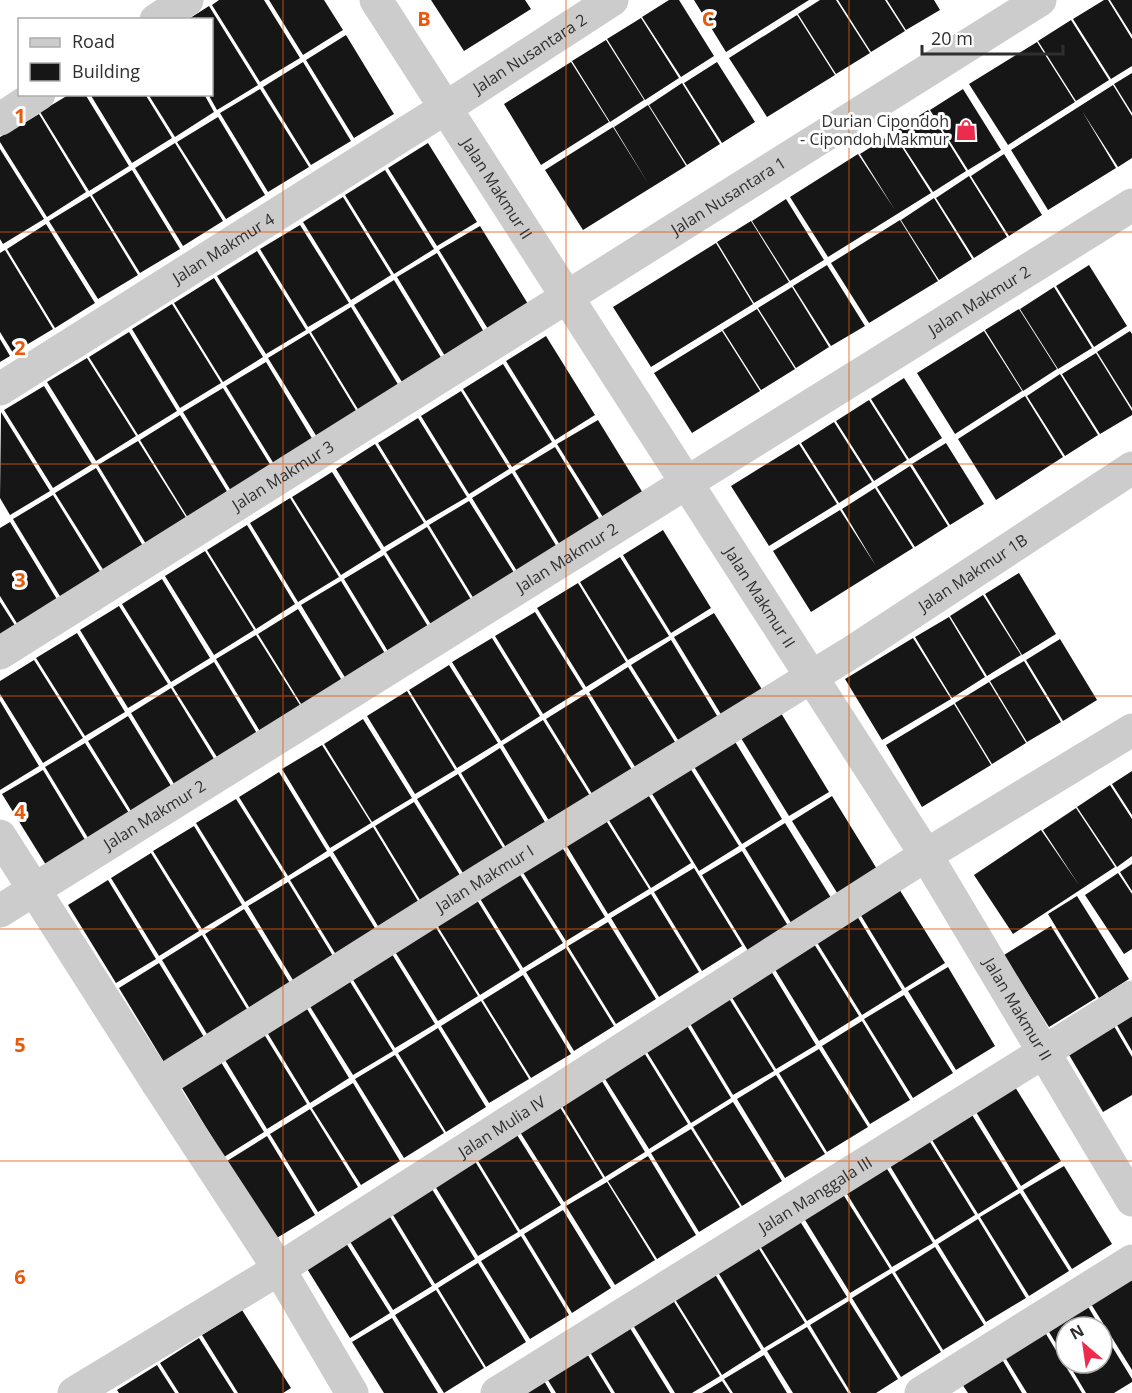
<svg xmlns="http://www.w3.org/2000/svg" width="1132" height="1393" viewBox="0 0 1132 1393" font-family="'Open Sans',sans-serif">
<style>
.building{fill:#161616}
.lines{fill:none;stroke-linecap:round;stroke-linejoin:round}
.minor{stroke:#ccc;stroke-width:33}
.grid{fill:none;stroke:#e8590c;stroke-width:1.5;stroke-opacity:0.55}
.labels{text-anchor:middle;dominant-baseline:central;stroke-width:6;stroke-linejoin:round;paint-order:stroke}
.street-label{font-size:16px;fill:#2f2f2f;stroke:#fff}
.poi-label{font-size:16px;fill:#2f2f2f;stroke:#fff;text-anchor:end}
.grid-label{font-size:20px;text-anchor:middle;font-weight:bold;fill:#e8590c;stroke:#fff;stroke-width:6;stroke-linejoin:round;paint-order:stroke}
</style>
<rect width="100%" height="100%" fill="#fff"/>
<path class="building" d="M219 0H264L300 58 260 82 212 5Z
M269 0H324L343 30 303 55Z
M431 0H525L531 9 464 51Z
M669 0H679L714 56 681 77 642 17Z
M694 0H809L726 52Z
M820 0H836L870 53 836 74 798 14Z
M838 0H885L905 31 871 52Z
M887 0H934L940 10 906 30Z
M1104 0H1108L1132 39V66L1111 79 1073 19Z
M1110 0H1132V35Z
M209 6 258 85 217 110 208 94H212V20H187Z
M797 15 835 75 767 117 729 58Z
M641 18 679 78 645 100 607 39Z
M1071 20 1109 80 1076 101 1038 41Z
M346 35 394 114 354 138 306 60Z
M606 40 644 100 610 122 572 61Z
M1037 42 1075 102 1008 145 969 84Z
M303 62 351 141 311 165 263 87Z
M571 62 609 122 541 165 504 104Z
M717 62 755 122 722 143 684 83Z
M1132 73V113L1114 84Z
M682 83 720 144 687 165 649 105Z
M1113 85 1132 116V158L1118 167 1082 111 1116 168 1048 210 1011 150Z
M260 89 309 167 268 192 220 113Z
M963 89 1001 150 968 170 930 110Z
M70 94H85L129 166 89 191 40 112Z
M90 94H145L172 138 132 163Z
M148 94H204L214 112 175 137Z
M648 105 686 166 583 230 545 170 613 127 648 183 614 127Z
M928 110 966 171 933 192 894 132Z
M39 114 86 192 47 217 0 142V137Z
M218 117 265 195 226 219 177 142Z
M893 133 931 193 828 257 790 197 858 154 895 210 860 154Z
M175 143 223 221 183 246 135 168Z
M428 143 477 222 437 246 388 168Z
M0 149 44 219 3 244 0 239Z
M1004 154 1042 215 1009 236 971 176Z
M132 170 180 249 140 273 92 195Z
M385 170 434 249 394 274 345 195Z
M969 176 1007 237 974 258 936 198Z
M90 196 138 275 98 299 49 221Z
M343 197 391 275 351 300 303 222Z
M934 198 972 259 939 280 901 220Z
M786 199 824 260 790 281 752 221Z
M900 220 938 281 869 323 831 263Z
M751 221 789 282 754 303 717 242Z
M46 224 95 303 55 328 7 249Z
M300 225 349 303 308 327 260 249Z
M480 226 528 304 488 329 439 250Z
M716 243 753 304 651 367 613 307Z
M5 250 53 329 13 353 0 332V253Z
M257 251 306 330 266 354 217 276Z
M437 253 484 332 445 356 397 277Z
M827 265 865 326 831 346 793 286Z
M1089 265 1127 326 1094 347 1056 286Z
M214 278 263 357 223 382 174 303Z
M394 280 442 359 402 382 354 305Z
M792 287 829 347 796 368 758 308Z
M1054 287 1092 348 1058 369 1020 309Z
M172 304 221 383 180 408 132 329Z
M351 307 399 386 359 411 311 332Z
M757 309 795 369 761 390 723 330Z
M1019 309 1057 369 1023 391 985 330Z
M722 331 760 391 692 433 654 373Z
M984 331 1022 391 955 434 917 373Z
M1130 331 1132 334V408L1097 352Z
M129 332 177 411 138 435 89 357Z
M309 333 357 412 317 437 268 358Z
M546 336 595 415 555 440 506 361Z
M0 339 10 356 0 362Z
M1096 353 1132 411V415L1100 434 1062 374Z
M87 358 136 436 96 461 47 382Z
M266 362 313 440 274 464 226 386Z
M503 364 552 442 512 467 463 389Z
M1060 374 1098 435 1065 456 1027 396Z
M904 378 942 438 909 459 871 399Z
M44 386 92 464 53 488 4 410Z
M223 388 271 466 231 491 183 412Z
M461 391 509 469 469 494 421 416Z
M1025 396 1063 457 996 500 958 439Z
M869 400 907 460 874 481 836 421Z
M1 412 50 491 10 515 0 498Z
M180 415 228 493 188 518 140 440Z
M418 418 467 497 426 521 378 443Z
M598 420 646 498 606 522 557 444Z
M834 422 872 482 839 503 801 443Z
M138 441 187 519 146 544 98 465Z
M946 443 984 504 950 525 912 464Z
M375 444 424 523 384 547 336 469Z
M799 444 837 504 769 546 731 486Z
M555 447 603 525 563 550 515 471Z
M910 466 948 526 915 547 877 487Z
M96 468 143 546 104 571 55 493Z
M332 472 381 550 341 575 292 497Z
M512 473 560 552 520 576 472 498Z
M875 488 913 548 811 612 773 551 840 510 876 566 842 509Z
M53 495 101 573 61 598 13 519Z
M290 498 339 577 298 602 250 523Z
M469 501 518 579 477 604 429 525Z
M10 522 58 601 18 625 0 596V528Z
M247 525 295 604 256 629 207 550Z
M427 527 475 606 435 631 386 552Z
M663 530 711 608 671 633 623 555Z
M205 551 254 630 214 655 165 576Z
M384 555 432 633 392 658 344 579Z
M620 557 669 636 628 660 580 582Z
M1019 573 1056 634 1022 655 985 594Z
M162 579 210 658 171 682 122 604Z
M341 581 389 660 349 684 301 605Z
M578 583 626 662 586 687 537 608Z
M983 595 1021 655 987 676 950 616Z
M0 602 16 627 0 637Z
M119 606 168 684 128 708 80 630Z
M298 609 346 687 306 712 258 634Z
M535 612 583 689 543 714 495 636Z
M714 613 763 691 722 716 674 637Z
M949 617 985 677 952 698 915 637Z
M77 633 125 712 85 736 36 658Z
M256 635 305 713 264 738 216 659Z
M492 638 540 716 501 741 452 662Z
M913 638 951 699 882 740 845 679Z
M1060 639 1097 700 1063 721 1026 660Z
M671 640 719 719 680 743 631 665Z
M34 660 83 738 43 763 0 694V681Z
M1024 661 1061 722 1027 742 990 681Z
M214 662 261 740 222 765 173 687Z
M449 665 498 743 457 768 409 690Z
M628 667 677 745 637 770 589 692Z
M989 682 1026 743 992 764 955 703Z
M171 688 219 767 179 792 131 713Z
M407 691 455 770 415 794 367 716Z
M586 694 634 773 594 797 546 719Z
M0 701 39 766 0 790Z
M954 704 991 765 922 807 886 745Z
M781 713 829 792 789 816 741 738Z
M128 716 176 794 136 819 88 741Z
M363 719 412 798 372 822 324 744Z
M543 720 592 799 551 824 503 745Z
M734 740 782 819 742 844 693 765Z
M85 743 134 821 93 846 45 767Z
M322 745 371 823 330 848 282 769Z
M500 748 548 827 508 851 461 773Z
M690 768 739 846 699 871 651 792Z
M43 770 90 848 51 873 2 794Z
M1132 771V815L1112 784Z
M279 772 327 851 288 876 239 797Z
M458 774 506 853 466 878 417 799Z
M642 785 691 863 651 888 602 809Z
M1110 785 1132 819V856L1117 867 1077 807Z
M832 796 880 874 841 899 792 821Z
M236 799 285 877 245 902 196 823Z
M414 802 463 880 423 905 375 826Z
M1076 808 1115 867 1013 934 974 875 1041 830 1079 885 1043 830Z
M600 811 649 889 608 914 560 835Z
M785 823 833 901 793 926 745 848Z
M194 826 242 905 202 929 153 851Z
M373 827 421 906 381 931 333 852Z
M557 839 605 917 566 941 517 863Z
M742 851 790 929 750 954 702 875Z
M151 853 199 931 159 956 111 878Z
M330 856 378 933 338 958 290 880Z
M1132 864V891L1120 872Z
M514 865 563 943 523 968 474 889Z
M694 868 742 946 702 971 654 892Z
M1118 873 1132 894V949L1124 954 1085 895Z
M108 880 156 959 116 983 68 905Z
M288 882 336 961 296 985 248 906Z
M896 884 945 963 905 988 857 909Z
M472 892 520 970 480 995 432 917Z
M651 894 699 972 659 997 611 918Z
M1077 896 1129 979 1099 998 1048 914Z
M244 909 293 988 252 1012 205 934Z
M854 911 902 990 862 1015 813 936Z
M430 918 478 996 438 1021 389 942Z
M608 922 656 999 616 1024 568 946Z
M1051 926 1096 998 1049 1027 1004 955Z
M202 935 250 1014 210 1039 162 960Z
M811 939 859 1016 819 1041 771 963Z
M387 946 435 1024 395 1048 347 970Z
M566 948 614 1026 574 1051 526 972Z
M159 963 207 1042 167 1067 119 988Z
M768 966 816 1045 776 1069 728 991Z
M948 967 995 1046 956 1070 908 991Z
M344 972 393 1051 353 1075 304 997Z
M523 975 571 1054 531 1078 483 1000Z
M725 992 774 1071 733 1095 686 1017Z
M904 995 953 1073 913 1098 864 1019Z
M301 999 349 1078 310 1103 262 1024Z
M481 1001 529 1079 489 1103 441 1026Z
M1132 1009V1051L1114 1020Z
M683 1019 731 1098 691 1123 642 1044Z
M862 1021 910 1100 870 1124 822 1046Z
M1111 1021 1132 1057V1095L1103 1112 1065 1048Z
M259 1026 307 1104 267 1129 219 1050Z
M438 1028 486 1107 446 1132 398 1053Z
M640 1046 688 1124 649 1149 600 1071Z
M819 1049 868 1127 827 1152 779 1073Z
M216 1054 264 1132 224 1157 176 1078Z
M395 1055 444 1133 404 1158 355 1079Z
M597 1073 645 1152 605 1177 557 1098Z
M776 1075 825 1154 785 1178 737 1099Z
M1012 1082 1061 1161 1021 1186 973 1107Z
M353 1083 400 1161 361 1185 312 1108Z
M555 1099 603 1178 564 1202 515 1124Z
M733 1102 782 1181 742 1206 693 1127Z
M310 1109 358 1187 318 1212 270 1134Z
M969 1110 1018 1189 978 1214 929 1135Z
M512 1127 561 1205 520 1230 472 1151Z
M691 1129 740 1207 699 1232 651 1153Z
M267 1136 315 1215 275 1239 227 1161Z
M927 1137 975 1215 935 1240 887 1161Z
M470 1153 518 1232 478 1256 430 1178Z
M648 1156 696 1235 657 1259 608 1181Z
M884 1164 933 1243 892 1267 844 1189Z
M1064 1166 1112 1244 1072 1269 1023 1190Z
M427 1181 475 1259 435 1284 387 1205Z
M607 1182 655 1260 615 1285 566 1206Z
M841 1191 890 1269 850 1293 802 1215Z
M1020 1193 1069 1271 1029 1296 980 1217Z
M384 1207 432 1286 393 1310 344 1232Z
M563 1210 611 1288 572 1313 524 1234Z
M798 1218 847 1297 807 1321 758 1243Z
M978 1219 1026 1298 986 1322 938 1244Z
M341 1235 390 1313 350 1338 301 1259Z
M521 1236 569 1315 530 1339 481 1261Z
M756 1244 805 1323 764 1348 716 1269Z
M935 1247 984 1325 943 1350 895 1272Z
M478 1263 526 1342 486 1367 438 1288Z
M713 1271 761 1350 722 1375 673 1296Z
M892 1273 941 1352 901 1377 852 1298Z
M1132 1280V1370L1088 1299Z
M436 1290 484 1368 444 1393 395 1315Z
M671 1297 720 1376 692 1393H675L631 1322Z
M849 1301 898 1379 876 1393H851L810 1325Z
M1086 1303 1100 1327H1066V1360L1046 1327Z
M242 1310 291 1388 283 1393H238L202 1335Z
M392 1318 438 1393H384L352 1342Z
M628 1325 670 1393H615L588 1349Z
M807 1327 848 1393H793L767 1351Z
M1043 1329 1082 1393H1027L1003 1354Z
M1102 1330 1132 1379V1382L1114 1393H1086L1068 1363H1102Z
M199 1338 234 1393H179L160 1363Z
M586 1352 611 1393H556L546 1377Z
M764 1355 787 1393H733L724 1379Z
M1000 1356 1022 1393H968L960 1381Z
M157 1365 175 1393H119L117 1390Z
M543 1379 551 1393H520Z
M722 1381 730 1393H702Z"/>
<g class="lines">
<g class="minor">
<path id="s1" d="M376 0 926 855 1132 1200"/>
<path d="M156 20 187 0"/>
<path d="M0 119 39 94"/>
<path id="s2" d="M0 389 447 107 612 0"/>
<path id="s3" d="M0 653 1040 0"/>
<path d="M0 836 158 1084 279 1269 352 1393"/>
<path id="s4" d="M0 911 1132 205"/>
<path id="s5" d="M158 1084 483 879 852 652 1132 468"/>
<path id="s6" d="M74 1393 279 1269 926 855 1132 730"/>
<path id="s7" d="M497 1393 1132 997"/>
<path d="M921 1393 1132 1261"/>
</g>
</g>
<path class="grid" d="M283 0V1393M566 0V1393M849 0V1393M0 232H1132M0 464H1132M0 696H1132M0 929H1132M0 1161H1132"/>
<defs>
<symbol id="shop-bare" viewBox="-9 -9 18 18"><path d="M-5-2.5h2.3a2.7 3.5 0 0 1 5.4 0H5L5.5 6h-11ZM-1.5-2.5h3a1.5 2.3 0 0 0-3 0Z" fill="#ec2b4d" stroke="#fff" stroke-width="2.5" paint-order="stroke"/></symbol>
</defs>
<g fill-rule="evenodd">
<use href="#shop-bare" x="951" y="115" width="30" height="30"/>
</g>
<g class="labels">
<g class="street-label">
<text stroke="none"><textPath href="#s2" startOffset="627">Jalan Nusantara 2</textPath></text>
<text stroke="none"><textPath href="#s1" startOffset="224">Jalan Makmur II</textPath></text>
<text stroke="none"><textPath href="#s3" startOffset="860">Jalan Nusantara 1</textPath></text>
<text stroke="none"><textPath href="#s2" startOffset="264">Jalan Makmur 4</textPath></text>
<text stroke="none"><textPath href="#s4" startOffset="1154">Jalan Makmur 2</textPath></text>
<text stroke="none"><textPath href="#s3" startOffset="334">Jalan Makmur 3</textPath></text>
<text stroke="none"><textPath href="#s4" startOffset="668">Jalan Makmur 2</textPath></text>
<text stroke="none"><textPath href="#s5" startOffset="962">Jalan Makmur 1B</textPath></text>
<text stroke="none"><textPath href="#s1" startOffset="710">Jalan Makmur II</textPath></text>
<text stroke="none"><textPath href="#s4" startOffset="182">Jalan Makmur 2</textPath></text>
<text stroke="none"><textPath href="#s5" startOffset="386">Jalan Makmur I</textPath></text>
<text stroke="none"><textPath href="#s1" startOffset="1196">Jalan Makmur II</textPath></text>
<text stroke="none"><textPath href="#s6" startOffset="504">Jalan Mulia IV</textPath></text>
<text stroke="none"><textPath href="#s7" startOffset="375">Jalan Manggala III</textPath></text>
</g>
<g class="poi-label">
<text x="949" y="121">Durian Cipondoh<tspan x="949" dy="18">- Cipondoh Makmur</tspan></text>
</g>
</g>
<g class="grid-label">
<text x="424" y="26">B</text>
<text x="708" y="26">C</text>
<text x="20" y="123">1</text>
<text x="20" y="355">2</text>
<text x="20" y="587">3</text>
<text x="20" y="819">4</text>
<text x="20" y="1052">5</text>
<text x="20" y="1284">6</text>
</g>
<rect x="18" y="18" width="195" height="78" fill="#ffffff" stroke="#acacac" stroke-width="1.5"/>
<rect x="30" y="38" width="30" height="9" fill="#cccccc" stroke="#acacac" stroke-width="1.5"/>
<text x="72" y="48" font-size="18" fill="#2f2f2f">Road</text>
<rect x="30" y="63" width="30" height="18" fill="#161616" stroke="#acacac" stroke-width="1.5"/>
<text x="72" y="78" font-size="18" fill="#2f2f2f">Building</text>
<g transform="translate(1084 1345) rotate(331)"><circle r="28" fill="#ffffff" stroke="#acacac" stroke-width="1.5"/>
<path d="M0-4.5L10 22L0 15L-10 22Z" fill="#ec2b4d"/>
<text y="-9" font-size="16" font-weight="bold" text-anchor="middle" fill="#2f2f2f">N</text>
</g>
<path d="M922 45v9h141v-9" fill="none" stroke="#2f2f2f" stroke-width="3"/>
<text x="931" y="45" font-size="18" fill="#2f2f2f" stroke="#ffffff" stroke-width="4.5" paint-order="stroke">20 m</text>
</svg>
